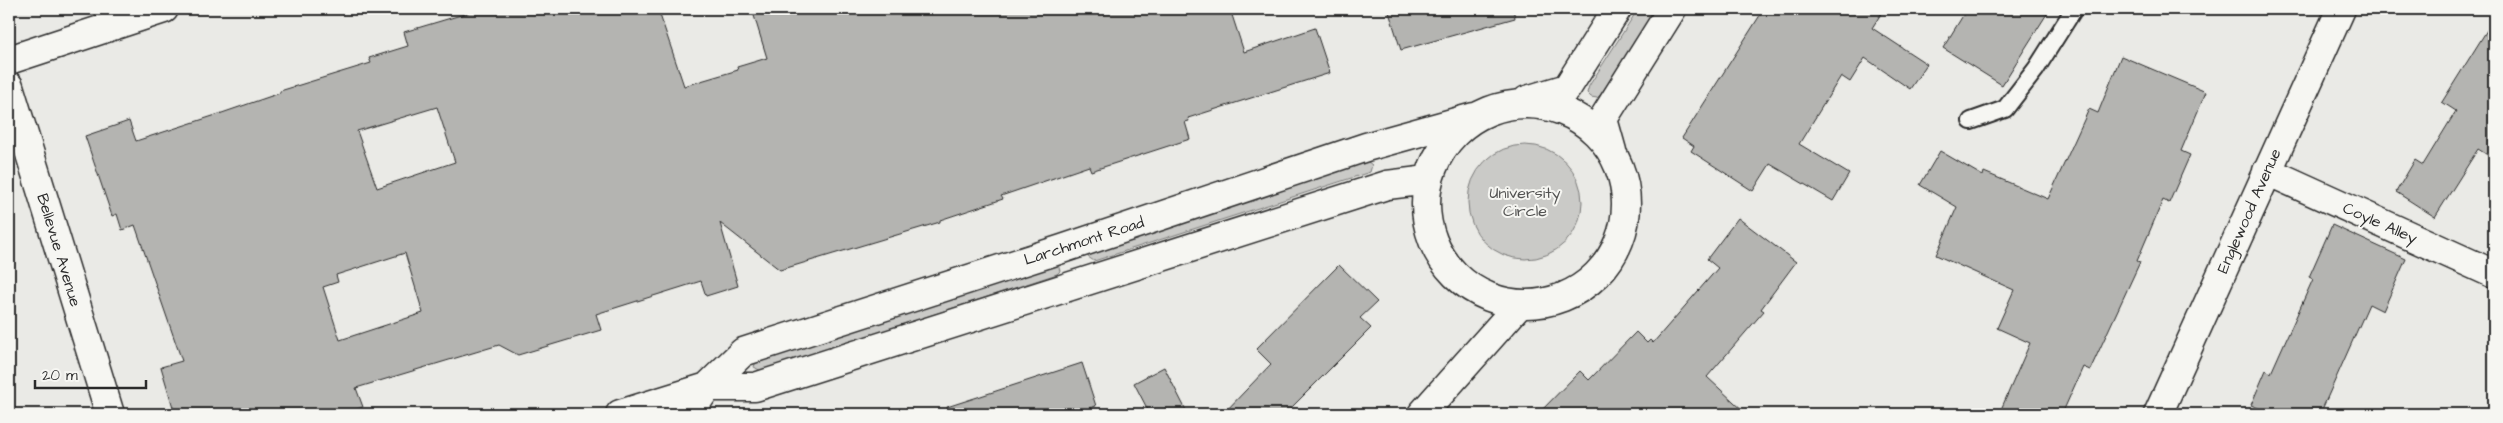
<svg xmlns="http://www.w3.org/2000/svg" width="2503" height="423" viewBox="0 0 2503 423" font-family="'Architects Daughter',sans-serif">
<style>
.green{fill:#cacac7;stroke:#7a7a79}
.building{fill:#b4b4b1;stroke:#2b2b2b;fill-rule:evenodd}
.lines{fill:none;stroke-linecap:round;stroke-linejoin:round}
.lane-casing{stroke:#2b2b2b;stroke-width:20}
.street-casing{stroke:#2b2b2b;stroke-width:31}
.lane{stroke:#f6f6f2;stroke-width:16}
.street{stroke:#f6f6f2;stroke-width:28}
.labels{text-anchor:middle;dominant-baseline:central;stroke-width:4;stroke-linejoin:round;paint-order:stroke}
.park-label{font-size:16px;fill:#535352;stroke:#f6f6f2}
.street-label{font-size:16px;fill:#2b2b2b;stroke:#f6f6f2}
</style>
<rect width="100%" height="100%" fill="#eaeae6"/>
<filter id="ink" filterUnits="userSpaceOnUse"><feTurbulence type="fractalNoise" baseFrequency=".02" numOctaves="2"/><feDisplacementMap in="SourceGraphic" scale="10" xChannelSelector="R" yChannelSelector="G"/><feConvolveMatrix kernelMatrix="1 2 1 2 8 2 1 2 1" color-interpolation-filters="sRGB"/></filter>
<g filter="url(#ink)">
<path class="green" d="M1638 9H1656L1601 94 1597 98 1591 97 1587 93 1589 86Z
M1468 202a57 57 0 1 1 114 0a57 57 0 1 1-114 0Z
M1367 161 1372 165 1370 172 1094 261 1088 257 1089 253Z
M1058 264 1060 271 1057 274 761 371 754 367 757 359Z"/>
<path class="building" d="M481 9H658L684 86 738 70 737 67 767 58 752 9H1230L1244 52 1315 28 1330 73 1188 118 1189 121 1185 122 1190 139 1091 171 1089 166 1001 196 1003 199 940 220V222L780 270 720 223 738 286 706 296 701 281 596 314 601 330 581 336 518 355 499 345 356 388 363 407 341 414H175L161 367 182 361 135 225 122 230 117 214 112 216 85 136 129 121 136 141 219 114 280 93V91L371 63 369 58 408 46 404 32ZM437 107 455 162 377 188 357 131ZM405 253 423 313 340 340 323 287 338 282 336 275Z
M1388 9H1513L1515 18 1401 50Z
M1764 9H1884L1872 28 1927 64 1910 89 1865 58 1850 82 1841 76 1799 144 1849 174 1833 201 1770 164 1753 191 1691 151 1694 146 1682 138Z
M1967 9H2050L2002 85 1943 48Z
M2494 19V159L2478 149 2435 217 2396 192 2415 160 2423 165 2456 111 2442 102Z
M2121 56 2206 92 2181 151 2190 155 2169 203 2163 200 2137 261 2140 262 2090 370 2083 367 2062 414H1999L2030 343 1997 328 2014 290 1936 255 1957 207 1920 185 1940 151 1983 176 1984 172 2048 199 2089 109 2098 113Z
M1738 218 1796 262 1761 309 1764 311 1707 377 1747 414H1538L1580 371 1589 380 1636 332 1647 343 1650 340 1653 343 1718 268 1707 259Z
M2332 225 2406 259 2383 311 2369 304 2320 414H2272L2251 405 2266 370 2271 373 2313 279 2309 277Z
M1339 265 1377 302 1360 318 1371 328 1285 414H1223L1271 364 1256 349Z
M1082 363 1096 406 1070 414H948L947 407Z
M1164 367 1188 414H1150L1134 383Z"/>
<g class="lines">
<defs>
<path id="lane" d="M1971 121 2005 109 2036 69 2074 9"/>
<path id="street" d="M9 60 164 9
M9 86 110 414
M1527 100 1567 88 1617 9
M1426 204a100 100 0 1 1 200 0a100 100 0 1 1-200 0Z
M1612 151 1603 119 1672 9
M2267 171 2494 274
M620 414 707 387H755L1387 185 1428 180
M689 414 707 387 743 352 1062 249 1366 147 1474 117
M1422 414 1519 305
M2158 414 2341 9"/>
</defs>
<use href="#lane" class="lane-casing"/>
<use href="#street" class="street-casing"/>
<use href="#lane" class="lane"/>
<use href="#street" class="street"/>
</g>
</g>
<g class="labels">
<g class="park-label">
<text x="1525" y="193">University<tspan x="1525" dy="18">Circle</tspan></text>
</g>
<g class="street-label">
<text transform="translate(2249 211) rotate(-66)">Englewood Avenue</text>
<text transform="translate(2380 223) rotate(24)">Coyle Alley</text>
<text transform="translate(1084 241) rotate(-18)">Larchmont Road</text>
<text transform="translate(59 250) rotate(73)">Bellevue Avenue</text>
</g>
</g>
<rect width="2503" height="423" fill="none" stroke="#f6f6f2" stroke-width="30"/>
<rect x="15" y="15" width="2473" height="393" fill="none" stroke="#2b2b2b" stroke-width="2" filter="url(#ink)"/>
<path d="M35 380v8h111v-8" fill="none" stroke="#2b2b2b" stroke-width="2.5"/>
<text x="42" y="380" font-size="15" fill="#2b2b2b" stroke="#f6f6f2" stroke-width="4" paint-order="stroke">20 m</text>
</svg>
